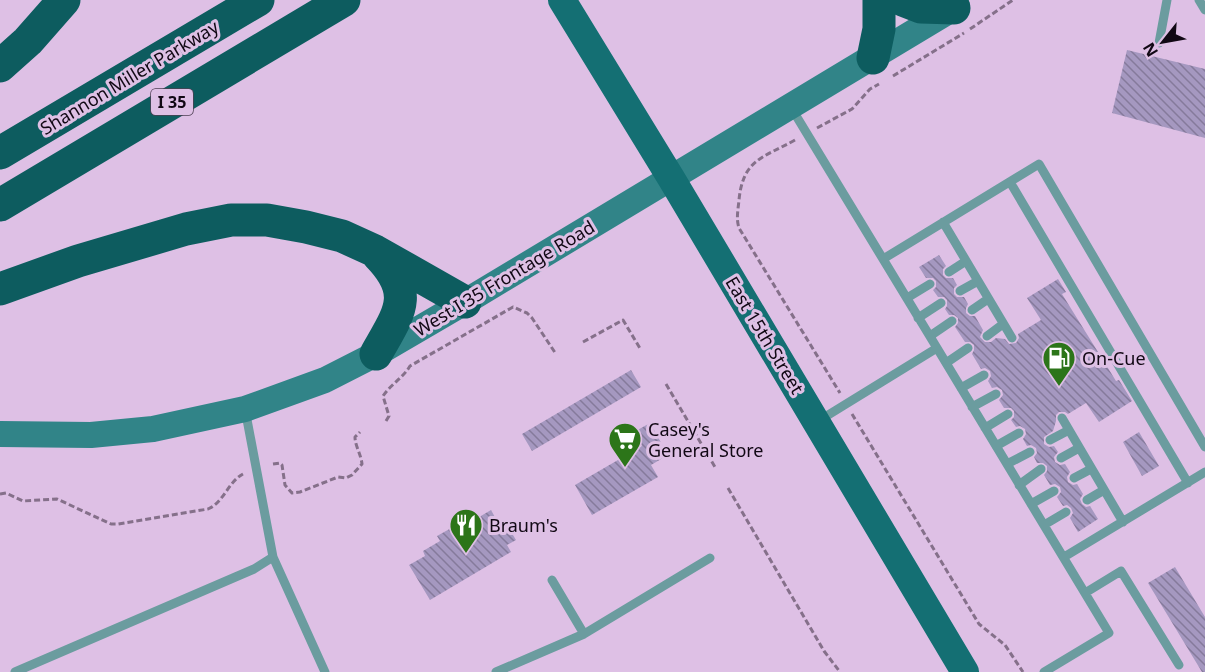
<svg xmlns="http://www.w3.org/2000/svg" width="1205" height="672" viewBox="0 0 1205 672" font-family="'Noto Sans',sans-serif">
<style>
.building{fill:url(#building-back-hatch)}
.lines{fill:none;stroke-linecap:round;stroke-linejoin:round}
.path{stroke:#85708a;stroke-width:3;stroke-dasharray:6 3;stroke-linecap:butt}
.lane{stroke:#6b9c9f;stroke-width:9}
.secondary{stroke:#318488;stroke-width:26}
.primary{stroke:#146f73;stroke-width:28}
.highway{stroke:#0d5c5f;stroke-width:33}
.labels{text-anchor:middle;dominant-baseline:central;stroke-width:6;stroke-linejoin:round;paint-order:stroke}
.shield{fill:#dec0e5;stroke:#4e3f53;stroke-width:1.5}
.shield-label{font-size:16px;font-weight:bold;fill:#110814}
.street-label{font-size:18px;fill:#110814;stroke:#dec0e5}
.poi-label{font-size:18px;fill:#110814;stroke:#dec0e5;text-anchor:start}
</style>
<defs>
<pattern id="building-back-hatch" width="6" height="6" patternUnits="userSpaceOnUse" patternTransform="scale(1.5)"><rect width="6" height="6" fill="#a598c0"/><path d="M-1 5l2 2M0 0l6 6M5-1l2 2" fill="none" stroke="#857a9b"/></pattern>
</defs>
<rect width="100%" height="100%" fill="#dec0e5"/>
<path class="building" d="M1127 50 1205 69V138L1112 113Z
M939 255 946 266 943 269V275L946 278H953L957 285 954 288V294L957 297H964L968 304 966 308V313L970 316H975L983 330 980 337 985 342H991L996 338 1005 339 1009 344 1016 343 1019 338 1018 334 1041 320 1027 298 1058 279 1066 292 1062 294 1116 381 1119 380 1132 401 1099 422 1086 403 1068 414 1065 412H1059L1056 415V421L1053 431 1044 437V444L1049 447 1054 446 1058 452 1054 457 1055 462 1060 465 1065 464 1070 472 1067 477 1068 482 1073 485 1077 484 1083 494 1080 499 1082 504 1086 507 1090 506 1098 519 1078 532 1070 518 1073 513 1071 508 1067 505 1063 506 1057 497 1061 492 1060 487 1055 484 1050 485 1044 475 1047 471V466L1043 463H1037L1034 457 1037 453 1036 448 1031 445 1027 446 1023 439 1026 434 1025 429 1020 426 1016 427 1011 420 1014 417V411L1011 408H1004L999 400 1003 395 1002 390 997 387 992 388 988 381 991 376 990 371 985 368 981 369 972 354 974 350V345L970 342H965L955 327 958 323V318L954 315H949L945 309 947 306V300L944 297H938L933 290 936 287V281L933 278H926L919 267Z
M631 370 641 387 532 451 522 434Z
M650 423 668 455 651 465 658 477 592 515 575 485 642 446 634 432Z
M1139 432 1159 466 1142 476 1123 442Z
M491 510 501 528 507 525 516 540 507 545 511 552 430 600 409 565 425 556 423 551 440 541 437 536 462 522 464 526Z
M1175 567 1205 617V672H1202L1148 583Z"/>
<g class="lines">
<path class="path" d="M970 29 1013 0
M893 76 964 33
M817 128 852 109 870 89 879 84
M795 140C763 158 743 159 739 200 738 210 736 219 739 228L840 393
M583 342 623 320 641 350
M666 384 715 467
M852 414 979 624 1005 645 1023 672
M386 421 389 416 383 396C391 384 403 378 410 366L513 307 527 313 532 318 556 354
M273 464 280 463 282 465 285 485 292 493 300 492 338 477 346 478 352 475 362 464C361 454 355 446 355 437L360 432
M728 488 824 651 840 672
M0 494 6 493 23 501 57 499 111 524H118L208 509C224 502 228 482 243 474"/>
<path class="lane" d="M1199 0 1205 10
M1159 43 1167 0
M792 109 937 348
M1010 182 1188 483
M943 222 1012 338
M883 259 1039 164 1205 447
M949 272 966 261
M960 291 978 281
M907 298 930 284
M972 310 988 299
M918 318 941 303
M930 336 952 321
M987 336 1003 324
M946 363 968 348
M961 388 984 375
M972 407 996 394
M245 409 273 557 325 672
M1062 418 1123 522
M820 420 937 348 1109 633 1044 672
M985 428 1008 414
M1050 440 1069 430
M996 446 1019 433
M1061 458 1079 448
M1007 464 1030 452
M1074 478 1091 469
M1019 485 1041 469
M1087 500 1104 490
M1031 504 1054 491
M1044 525 1066 512
M1064 557 1205 472
M552 580 584 634
M1085 593 1121 571 1179 665
M15 672 254 569 273 557
M496 672 584 634 710 558"/>
<path class="secondary" d="M0 434 91 435 153 429 245 409 325 380 376 354 465 302 957 6"/>
<path class="primary" d="M562 0 671 178 965 672"/>
<path class="highway" d="M903 0 921 7 954 8
M873 58 879 29V0
M0 66 28 41 64 0
M0 153 258 0
M0 205 344 0
M0 289 78 261 186 229 231 220H267L306 227 342 236 375 251 465 302
M376 354C399 313 416 294 378 255"/>
</g>
<defs>
<symbol id="fuel-pin" viewBox="-11 -11 22 30"><path d="M0 17L-7.5 6A9.5 9.5 0 1 1 7.5 6Z" fill="#2c7519" stroke="#dec0e5"/><path d="M-5.5-6h7V0h2V4h1.3V-2.5L3-4.5l.8-.8L6-3V5H2.5V1h-1V6h-7ZM-4.2-4.7v3.2H.2V-4.7Z" fill="#fff"/></symbol>
<symbol id="supermarket-pin" viewBox="-11 -11 22 30"><path d="M0 17L-7.5 6A9.5 9.5 0 1 1 7.5 6Z" fill="#2c7519" stroke="#dec0e5"/><path d="M-6-5.5h2.5l.6 2H6L4.5 2H-2.5L-4.4-4H-6ZM-1.5 3.2a1.3 1.3 0 1 0 .1 0ZM3 3.2a1.3 1.3 0 1 0 .1 0Z" fill="#fff"/></symbol>
<symbol id="restaurant-pin" viewBox="-11 -11 22 30"><path d="M0 17L-7.5 6A9.5 9.5 0 1 1 7.5 6Z" fill="#2c7519" stroke="#dec0e5"/><path d="M-5-6h1v4h1v-4h1v4h1v-4h1v5L-1.5 .5V6h-2V.5L-5-1ZM5-6V6H3V1.5H1.5Q1.5-4 5-6Z" fill="#fff"/></symbol>
</defs>
<g fill-rule="evenodd">
<use href="#fuel-pin" x="1040" y="339" width="38" height="52"/>
<use href="#supermarket-pin" x="606" y="420" width="38" height="52"/>
<use href="#restaurant-pin" x="447" y="506" width="38" height="52"/>
</g>
<g class="labels">
<rect class="shield" x="151" y="89" width="42" height="26" rx="4.5"/>
<g class="shield-label">
<text x="172" y="102">I 35</text>
</g>
<g class="street-label">
<text transform="translate(129 77) rotate(-31)">Shannon Miller Parkway</text>
<text transform="translate(504 278) rotate(-31)">West I 35 Frontage Road</text>
<text transform="translate(765 335) rotate(59)">East 15th Street</text>
</g>
<g class="poi-label">
<text x="1082" y="358">On-Cue</text>
<text x="648" y="429">Casey's<tspan x="648" dy="21">General Store</tspan></text>
<text x="489" y="525">Braum's</text>
</g>
</g>
<g transform="translate(1163 42) rotate(239)" stroke="#dec0e5" stroke-width="4.5" paint-order="stroke">
<path d="M0-4.5L10 22L0 15L-10 22Z" fill="#110814"/>
<text y="-9" font-size="16" font-weight="bold" text-anchor="middle" fill="#110814">N</text>
</g>
</svg>
